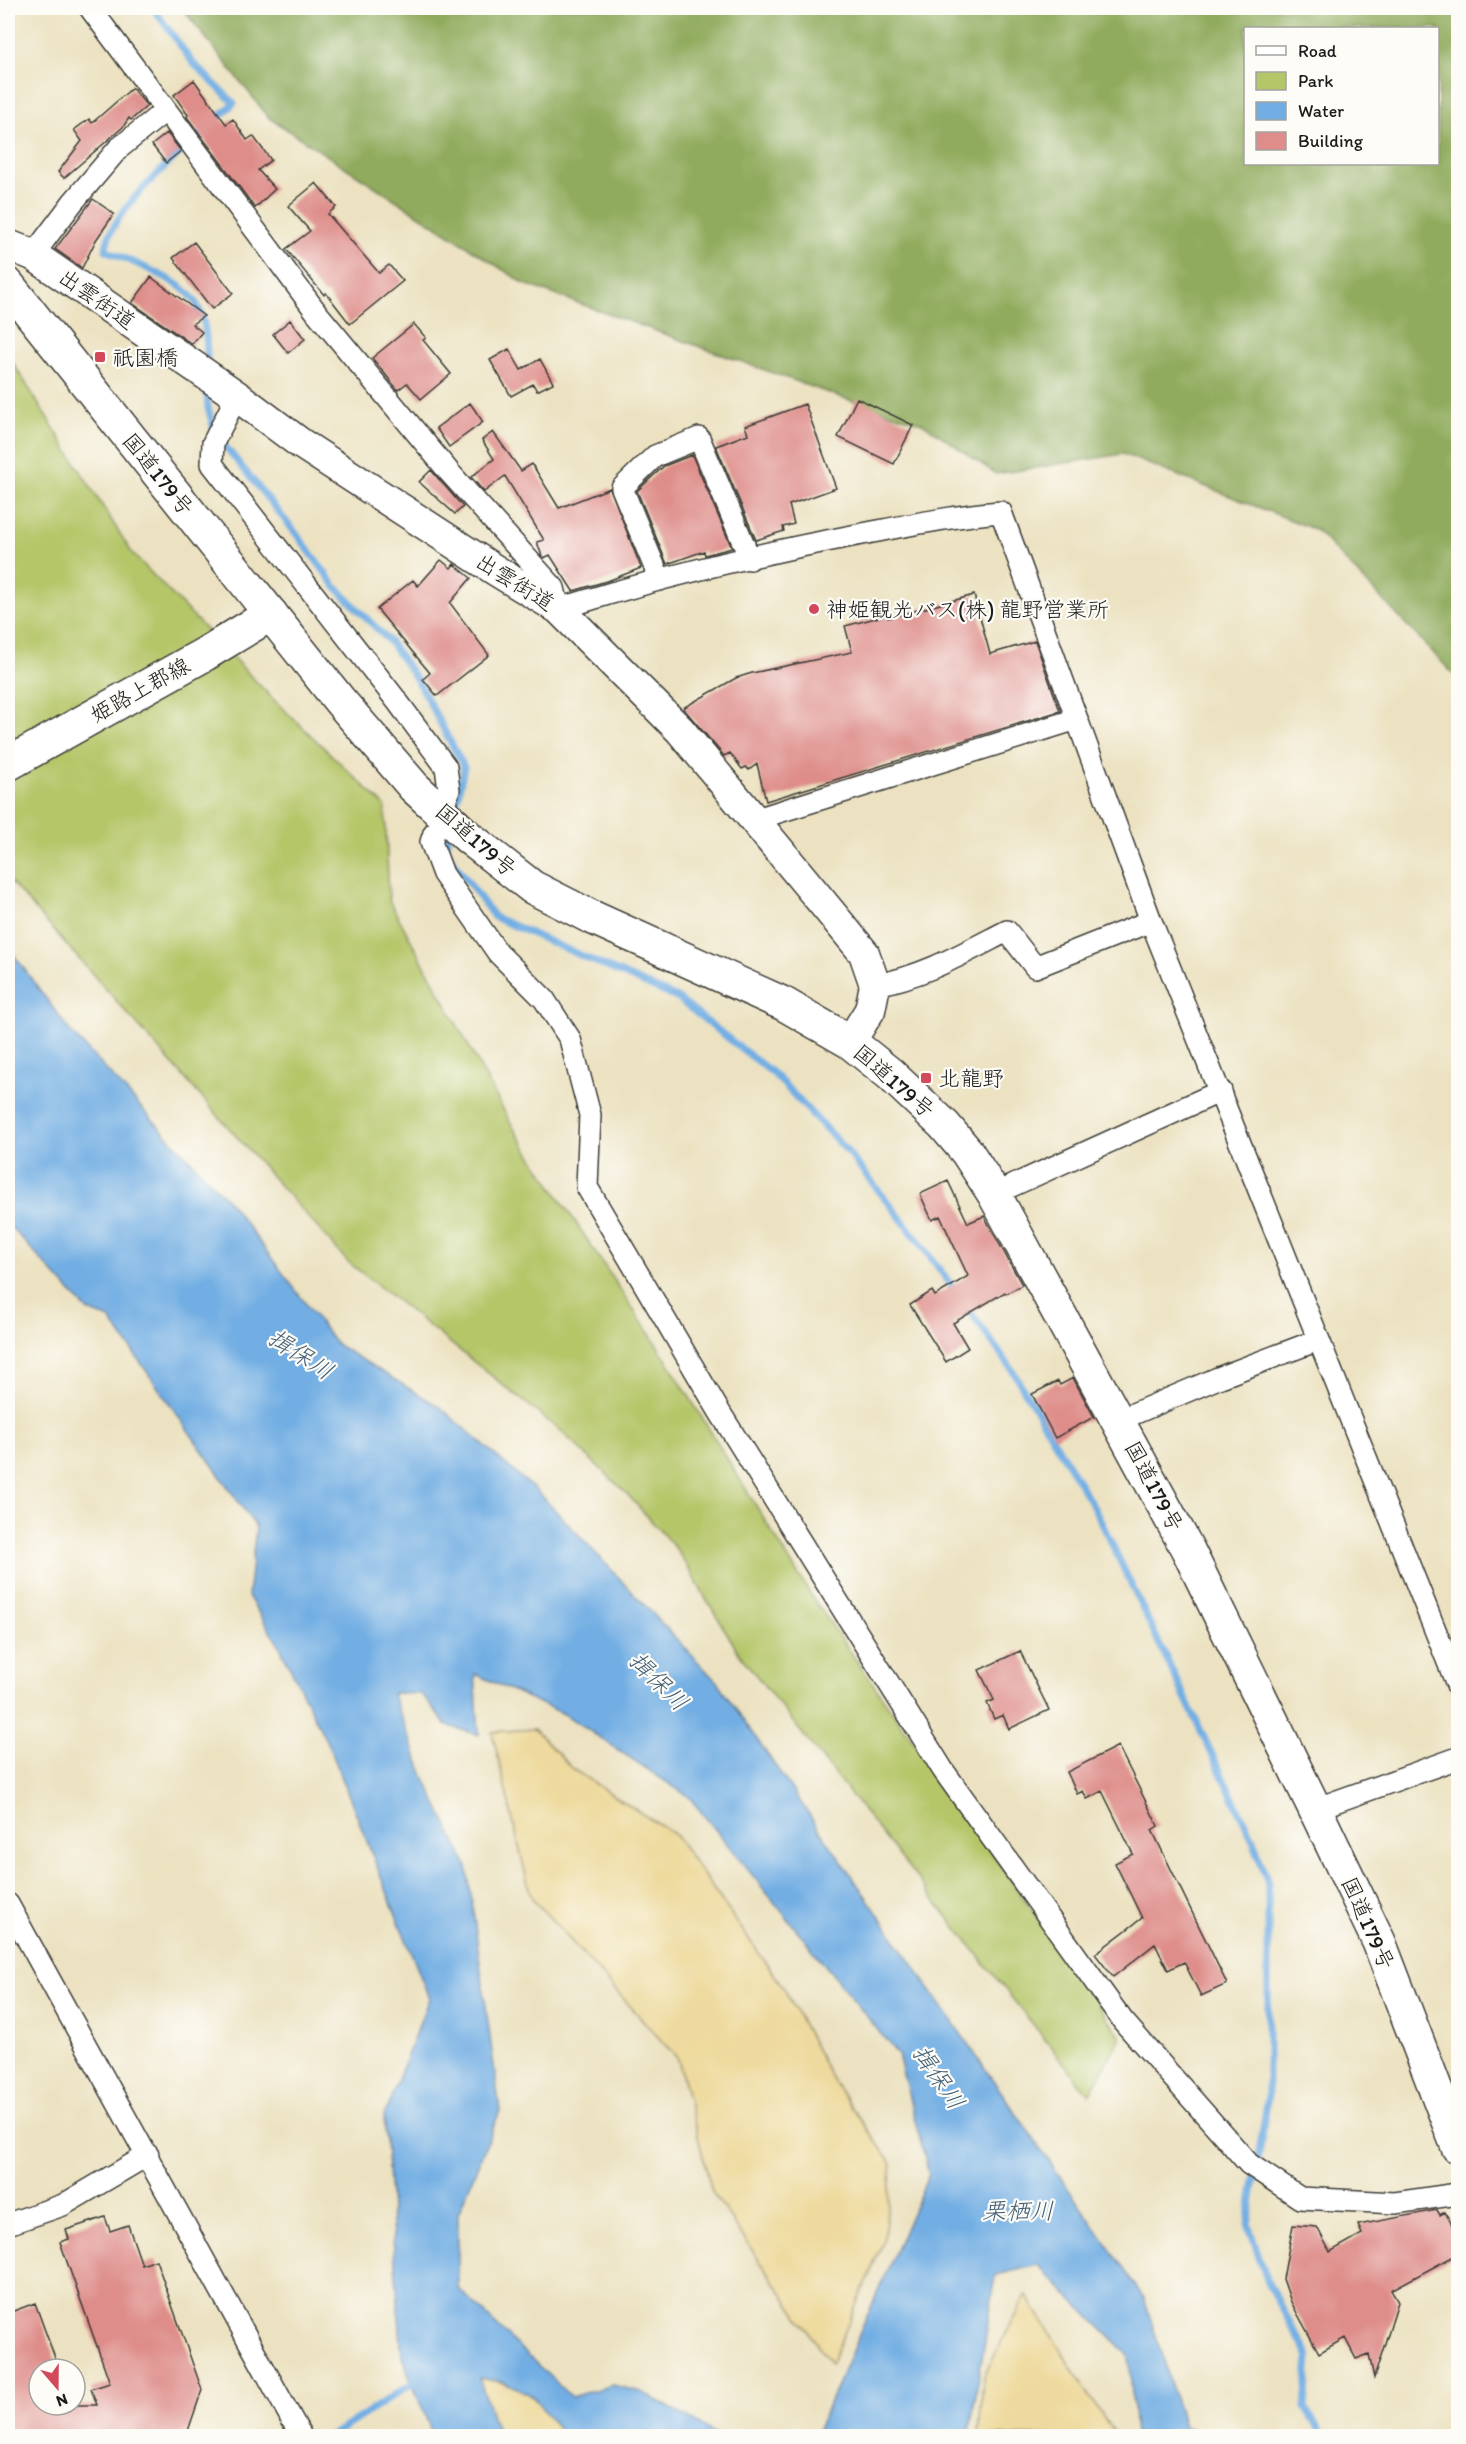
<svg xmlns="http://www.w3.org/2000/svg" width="1466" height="2444" viewBox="0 0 1466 2444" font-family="Itim,'Klee One',sans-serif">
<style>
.green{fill:#b5c669;stroke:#687142;stroke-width:1.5}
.forest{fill:#90ab5d;stroke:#56643c;stroke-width:1.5;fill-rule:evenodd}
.sand{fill:#eeda9e;stroke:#857b5d;stroke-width:1.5}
.water{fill:#72aee3;stroke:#476580;stroke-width:1.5}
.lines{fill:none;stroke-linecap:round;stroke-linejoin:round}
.stream{stroke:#72aee3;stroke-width:7}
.building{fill:#de8d8a}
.street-casing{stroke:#3b3a35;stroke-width:24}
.secondary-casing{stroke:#3b3a35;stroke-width:33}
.primary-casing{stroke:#3b3a35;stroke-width:36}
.highway-casing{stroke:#3b3a35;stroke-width:36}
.street{stroke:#fff;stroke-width:21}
.secondary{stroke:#fff;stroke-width:30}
.primary{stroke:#fff;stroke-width:33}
.highway{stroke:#fff;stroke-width:33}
.poi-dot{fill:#d1495b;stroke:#fdfcf7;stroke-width:2}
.labels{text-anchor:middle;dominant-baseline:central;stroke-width:4.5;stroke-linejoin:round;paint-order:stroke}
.street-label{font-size:22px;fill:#1c1c1c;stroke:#fdfcf7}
.poi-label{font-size:22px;fill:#1c1c1c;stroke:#fdfcf7;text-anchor:start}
.water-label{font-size:24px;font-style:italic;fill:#435e76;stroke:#fdfcf7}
</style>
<rect width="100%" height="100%" fill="#fdfcf7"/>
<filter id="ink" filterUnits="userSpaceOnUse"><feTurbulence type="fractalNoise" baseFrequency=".0167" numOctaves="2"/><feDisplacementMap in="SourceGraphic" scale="12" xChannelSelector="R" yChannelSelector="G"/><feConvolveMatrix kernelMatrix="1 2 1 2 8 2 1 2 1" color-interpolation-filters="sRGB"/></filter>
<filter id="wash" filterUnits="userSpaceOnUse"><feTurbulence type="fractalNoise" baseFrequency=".008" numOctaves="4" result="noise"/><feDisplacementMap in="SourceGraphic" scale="24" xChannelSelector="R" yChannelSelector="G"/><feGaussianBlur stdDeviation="1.35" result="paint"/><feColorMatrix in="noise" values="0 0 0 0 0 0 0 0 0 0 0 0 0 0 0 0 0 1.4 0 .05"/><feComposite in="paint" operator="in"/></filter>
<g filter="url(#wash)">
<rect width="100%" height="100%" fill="#ece2c1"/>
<path class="green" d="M8 355 132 553 274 700 385 806 389 900 514 1129 668 1362 812 1597 1121 2037 1089 2095 740 1655 677 1550 628 1495 561 1431 347 1261 8 879Z"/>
<path class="forest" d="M182 8H1458V679L1316 530 1123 454 996 474 922 423 837 396 525 284 269 118ZM1246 28H1438V164H1246Z"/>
<path class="sand" d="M534 1729 574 1770 675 1835 783 1987 832 2079 892 2164 884 2240 831 2364 712 2192 678 2059 531 1897 492 1732Z
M1026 2295 1103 2417 1116 2436H979L983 2378Z
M478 2378C529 2385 535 2396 563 2436H499Z"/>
<path class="water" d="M8 947 70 1031 231 1204 336 1344 440 1407 541 1495 718 1683 1144 2298 1184 2426 1211 2436H1135L1129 2356 1038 2265 996 2275 969 2436H815L929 2174 898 2055 689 1797 564 1714 475 1674 479 1735 446 1725 421 1694 392 1693 426 1781 467 1866 500 2111 458 2214V2288L571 2397 612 2385 642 2392 720 2436H563L533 2396 504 2382 479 2378 499 2436H433L402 2357 384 2116 429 1998 332 1753 278 1643 248 1596 256 1527 110 1319 88 1311 8 1224Z"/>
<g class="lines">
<path class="stream" d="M153 8 193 63 234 103 215 121
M207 365C207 344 207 320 195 301 181 279 130 262 106 250 108 211 179 155 207 128
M206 385 208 408 214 430
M220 440 298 536 335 586 389 641 417 680 464 767 454 812
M449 832 445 850 494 917 677 998 775 1075 847 1151 918 1240 956 1292
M966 1306 1011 1368 1098 1515 1253 1840 1268 1883V2096L1248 2224 1268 2283 1309 2357 1305 2408 1323 2436
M331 2436 419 2379"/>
</g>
<g id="blocks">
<path class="building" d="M194 80 226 124 233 119 247 140 253 136 271 160 258 170 275 189 255 208 187 117 188 115 174 95Z
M132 88 147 106 131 120 129 118 123 127 64 178 58 172 82 141 74 130 89 119 92 123Z
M167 133 181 151 166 163 152 145Z
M316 183 336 207 328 214 379 273 389 265 403 281 350 324 326 293 324 295 286 249 310 231 288 206Z
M93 199 114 214 96 240 82 268 55 249Z
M194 242 233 293 212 309 173 258Z
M151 277 204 316 192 324 202 332 192 344 132 303Z
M290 320 305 339 288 353 273 334Z
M414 324 426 338 423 340 451 374 421 399 407 383 398 390 372 358Z
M509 349 521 370 540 359 553 383 537 391 533 384 511 396 490 360Z
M857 398 913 425 894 464 838 437Z
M470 403 483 422 449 447 436 428Z
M805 404 836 488 789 505 794 524 783 527 784 531 756 540 716 446 748 434 745 426Z
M493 432 521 471 532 464 559 508 610 488 641 568 610 580 573 591 550 555 544 558 542 556 537 542 544 540 505 476 484 492 471 477 494 459 482 440Z
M692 455 732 548 705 555 704 551 667 564 637 491 664 466Z
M431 470 463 507 455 514 419 482Z
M441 560 451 568 454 564 471 578 450 603 489 655 437 696 423 679 430 673 377 609 413 580 418 586Z
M974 595 990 654 1035 641 1060 711 766 801 757 764 749 770 746 767 742 769 730 753 724 756 683 708 736 678 752 673 852 652 845 626 887 615 888 618Z
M948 1181 968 1223 984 1216 1022 1285 1006 1294 1005 1292 953 1323 968 1348 946 1362 910 1305 932 1291 935 1296 968 1276 940 1216 932 1220 920 1194Z
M1073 1378 1094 1417 1055 1438 1032 1394 1058 1381 1060 1385Z
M1020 1651 1049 1710 1009 1729 1003 1715 994 1719 987 1703 994 1700 979 1670Z
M1118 1746 1158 1826 1152 1830 1227 1984 1201 1996 1184 1962 1168 1970 1155 1944 1113 1977 1095 1954 1142 1918 1115 1863 1133 1854 1102 1791 1087 1799 1083 1791 1077 1794 1067 1772Z
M1437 2210 1440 2215 1445 2212 1458 2236V2254L1391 2290 1398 2302 1374 2378 1369 2354 1356 2359 1345 2338 1319 2353 1291 2302 1283 2279 1293 2225 1317 2227 1330 2252 1362 2234 1358 2225Z
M105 2217 110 2231 128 2225 142 2265 156 2260 202 2390 188 2431 173 2436H8V2313L35 2303 59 2369H39V2405H97L91 2389 110 2383 60 2242 69 2239 66 2230Z"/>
</g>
</g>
<g filter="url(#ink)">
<use href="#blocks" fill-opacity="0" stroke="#3b3a35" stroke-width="1.5"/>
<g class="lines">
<defs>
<path id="street" d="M90 8 317 313 450 473 554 588 559 609C657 578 756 554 857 535 905 526 952 516 1001 512L1151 921 1458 1687
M33 255 73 202 118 149 166 110
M237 396 213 443 212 464 397 701 446 767 449 790 446 799
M660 580 622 488 655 456 699 438 750 559
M753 820 1077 719
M434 833 431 842 443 874 498 953 544 999 570 1039 590 1115 587 1187 719 1411 943 1770 1123 2021 1249 2164 1300 2198 1395 2203 1458 2194
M875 985C923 977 964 953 1007 931L1035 967 1151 921
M994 1194 1221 1091
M1119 1420 1218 1378 1318 1340
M1315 1809 1458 1758
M8 1904 301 2436
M8 2224 63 2205 148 2155"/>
<path id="secondary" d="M8 245 33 255 237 396 300 443 495 570 559 609 680 730 864 953 875 985 870 1010 850 1042"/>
<path id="primary" d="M8 764 205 654 271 614"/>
<path id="highway" d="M8 285 340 701 414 787 468 837 532 887 587 915 784 1004 850 1042 890 1074 944 1125 967 1152 994 1194 1188 1550 1315 1809 1379 1942 1458 2147"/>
</defs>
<use href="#street" class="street-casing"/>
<use href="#secondary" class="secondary-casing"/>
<use href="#primary" class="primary-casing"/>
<use href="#highway" class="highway-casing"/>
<use href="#street" class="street"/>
<use href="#secondary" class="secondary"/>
<use href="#primary" class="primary"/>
<use href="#highway" class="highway"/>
</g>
</g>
<g class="poi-dot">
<rect x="94" y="351" width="12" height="12" rx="3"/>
<circle cx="814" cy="609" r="6"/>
<rect x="920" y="1072" width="12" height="12" rx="3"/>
</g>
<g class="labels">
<g class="street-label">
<text transform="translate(97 299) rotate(35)">出雲街道</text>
<text transform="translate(158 474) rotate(51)">国道179号</text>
<text transform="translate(515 582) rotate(32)">出雲街道</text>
<text transform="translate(140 690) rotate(-29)">姫路上郡線</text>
<text transform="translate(476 840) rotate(41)">国道179号</text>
<text transform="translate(894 1081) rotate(41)">国道179号</text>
<text transform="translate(1154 1486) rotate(62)">国道179号</text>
<text transform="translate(1368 1923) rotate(66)">国道179号</text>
</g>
<g class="poi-label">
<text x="112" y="357">祇園橋</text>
<text x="826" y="609">神姫観光バス(株) 龍野営業所</text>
<text x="938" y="1078">北龍野</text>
</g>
<g class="water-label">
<text transform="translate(301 1354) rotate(33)">揖保川</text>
<text transform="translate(659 1681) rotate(45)">揖保川</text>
<text transform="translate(939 2077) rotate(56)">揖保川</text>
<text x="1018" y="2210">栗栖川</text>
</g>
</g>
<rect width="1466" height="2444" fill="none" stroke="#fdfcf7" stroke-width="30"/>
<rect x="1244" y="27" width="195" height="138" fill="#fdfcf7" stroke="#a3a29f" stroke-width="1.5"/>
<rect x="1256" y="46" width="30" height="9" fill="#ffffff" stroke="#a3a29f" stroke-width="1.5"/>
<text x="1298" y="57" font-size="18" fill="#1c1c1c">Road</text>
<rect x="1256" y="72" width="30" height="18" fill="#b5c669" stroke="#a3a29f" stroke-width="1.5"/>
<text x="1298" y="87" font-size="18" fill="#1c1c1c">Park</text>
<rect x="1256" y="102" width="30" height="18" fill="#72aee3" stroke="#a3a29f" stroke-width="1.5"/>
<text x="1298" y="117" font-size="18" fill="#1c1c1c">Water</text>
<rect x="1256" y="132" width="30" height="18" fill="#de8d8a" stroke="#a3a29f" stroke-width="1.5"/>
<text x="1298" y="147" font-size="18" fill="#1c1c1c">Building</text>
<g transform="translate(57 2387) rotate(160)"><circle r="28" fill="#fdfcf7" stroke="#a3a29f" stroke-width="1.5"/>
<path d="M0-4.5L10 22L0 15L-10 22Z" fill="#d1495b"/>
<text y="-9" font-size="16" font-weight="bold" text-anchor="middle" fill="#1c1c1c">N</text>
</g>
</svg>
